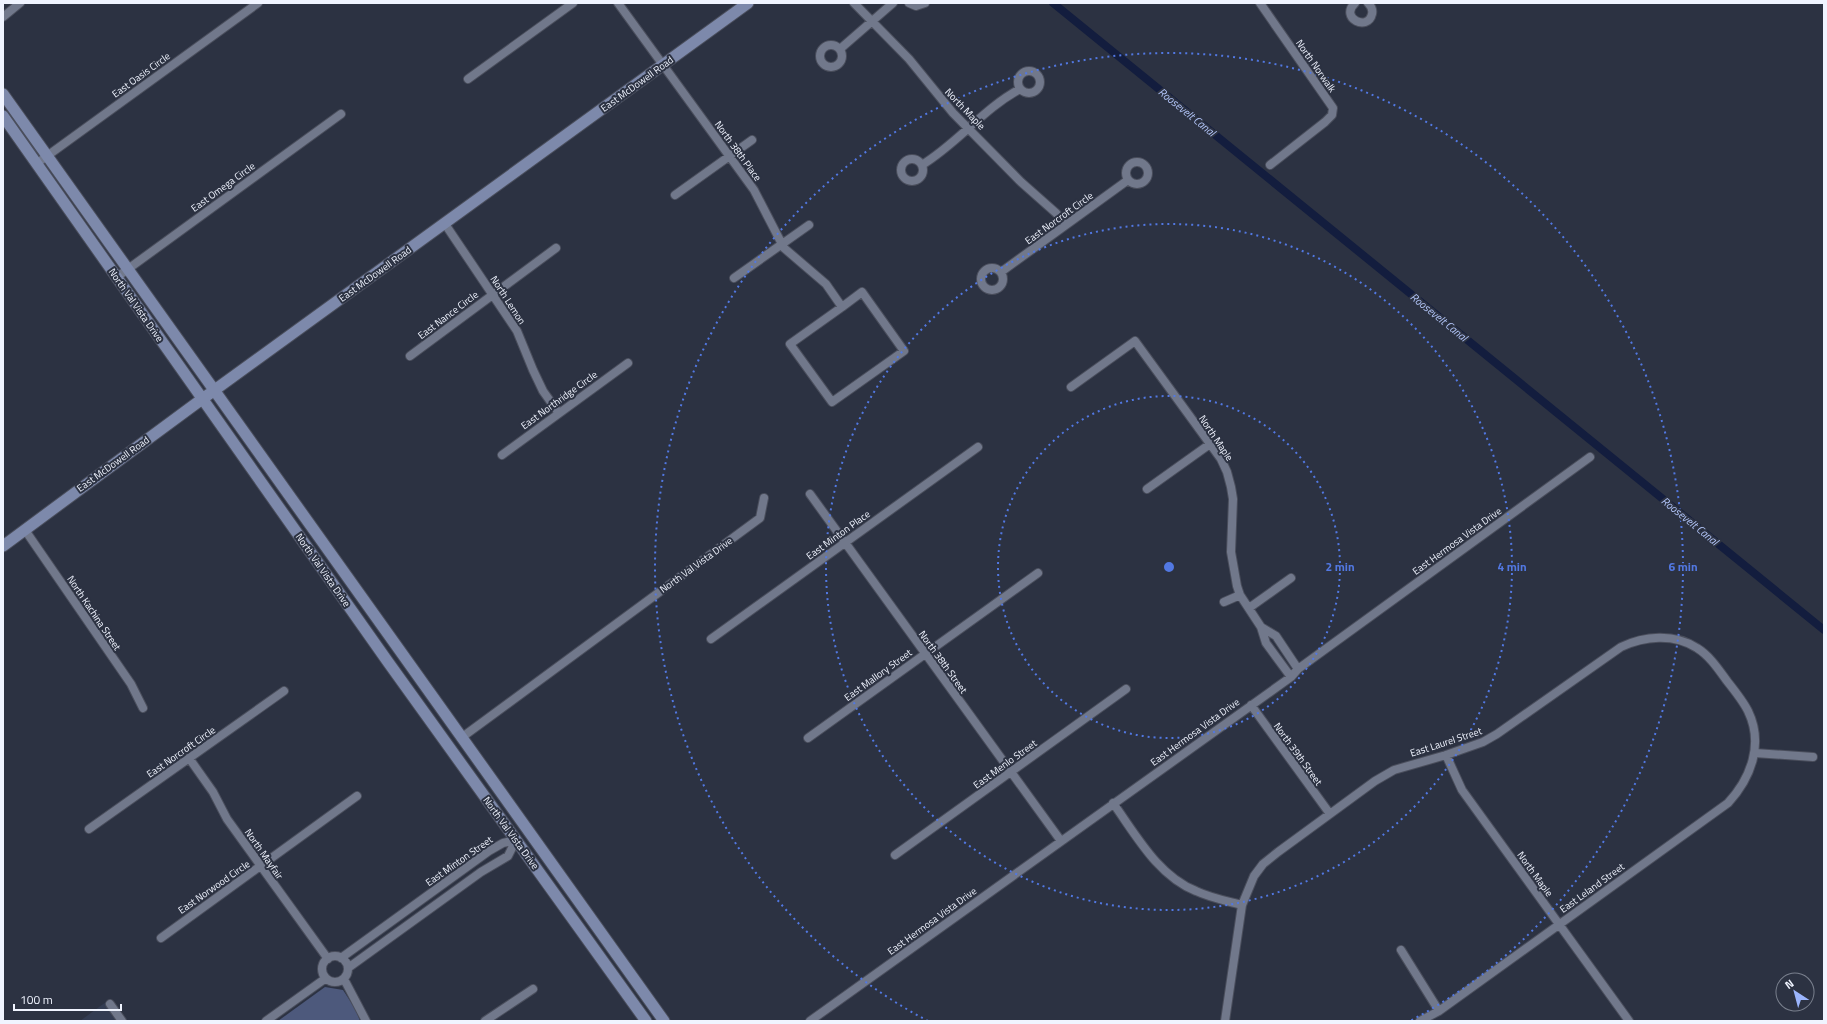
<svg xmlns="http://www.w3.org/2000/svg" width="1827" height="1024" viewBox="0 0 1827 1024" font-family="'Titillium Web',sans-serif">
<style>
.built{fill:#333c52}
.green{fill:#4d597c}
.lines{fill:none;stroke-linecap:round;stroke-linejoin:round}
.canal{stroke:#131d3e;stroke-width:8}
.street-casing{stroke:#4a4e5c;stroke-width:10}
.secondary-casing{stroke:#4a4e5c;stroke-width:13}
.street{stroke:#71788b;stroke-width:8}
.secondary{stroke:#7d89ab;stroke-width:11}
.ring{fill:none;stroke:#5278e2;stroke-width:2;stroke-dasharray:2 4}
.labels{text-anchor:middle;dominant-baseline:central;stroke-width:4;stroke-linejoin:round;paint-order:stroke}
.street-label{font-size:10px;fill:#f0f4ff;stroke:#2c3242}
.water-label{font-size:11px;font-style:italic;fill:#b3c6fa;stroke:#2c3242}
.centre{fill:#5278e2;stroke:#2c3242;stroke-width:2}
.ring-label{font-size:12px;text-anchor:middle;font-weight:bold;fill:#5278e2;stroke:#2c3242;stroke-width:4;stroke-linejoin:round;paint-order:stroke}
</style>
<rect width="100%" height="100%" fill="#2c3242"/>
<path class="built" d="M110 999 126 1021H80Z"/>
<path class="green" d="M325 987 343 990 356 1010 360 1021H278Z"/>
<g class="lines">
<path class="canal" d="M1053 3 1824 630"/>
<defs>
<path id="street" d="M618 3 754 190 784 248 826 284 842 307 862 292 904 351 832 402 790 344 842 307
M854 3 909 59 953 113 1021 182 1056 213 1066 225
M909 3 916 6 925 3
M1260 3 1333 108 1332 115 1325 122 1270 165
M1355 3C1339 18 1368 32 1372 14 1373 10 1371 6 1368 3
M3 17 20 3
M820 56a11 11 0 1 1 22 0a11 11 0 1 1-22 0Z
M840 49 893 3
M1018 82a11 11 0 1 1 22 0a11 11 0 1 1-22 0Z
M468 79 573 3
M901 170a11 11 0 1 1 22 0a11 11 0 1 1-22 0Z
M1126 173a11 11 0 1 1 22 0a11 11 0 1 1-22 0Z
M36 164 258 3
M922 165C958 143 983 109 1020 89
M675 195 752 140
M445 224 517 331 533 370 543 391 558 412
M981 279a11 11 0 1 1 22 0a11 11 0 1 1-22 0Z
M1001 272 1128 180
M117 277 341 114
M734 278 809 225
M410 356 556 248
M1071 387 1135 341 1221 459 1227 472 1231 487 1233 499 1231 552 1237 586 1240 595 1261 627 1266 643 1291 677
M502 455 628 363
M1147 489 1210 444
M810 494 1061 841
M25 530 131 684 143 708
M1224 602 1240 595
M1249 608 1291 578
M1261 627 1276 636 1298 669
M711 639 978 447
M1251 705 1330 814
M461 738 760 518 764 498
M808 738 1038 573
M1755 753 1813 757
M1446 755 1462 790 1629 1021
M189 758 213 792 227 819 328 959
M1113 803C1136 835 1158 876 1196 891 1211 898 1227 901 1242 905
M89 829 284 691
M895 855 1126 689
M161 938 357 796
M1401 950 1439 1011
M322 969a13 13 0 1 1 26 0a13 13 0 1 1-26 0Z
M341 958 489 851 503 843 516 840
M348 968 481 872 508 856 516 840
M344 979 366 1021
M110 1004 122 1021
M266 1021 326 978
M485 1021 533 989
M810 1021 1291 677 1298 669 1590 457
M1225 1021 1242 905 1254 876 1263 864 1278 852 1375 781 1394 770 1446 755 1483 742 1497 734 1621 647C1644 636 1674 633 1697 648 1710 656 1719 670 1727 681 1735 691 1743 701 1748 711 1764 744 1751 778 1728 803L1439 1011 1420 1021"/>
<path id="secondary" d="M3 94 664 1021
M3 116 388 662 646 1021
M3 546 194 405 748 3"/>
</defs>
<use href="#street" class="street-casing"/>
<use href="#secondary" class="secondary-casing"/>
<use href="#street" class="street"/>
<use href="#secondary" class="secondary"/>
</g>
<g class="ring">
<circle cx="1169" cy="567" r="171"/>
<circle cx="1169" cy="567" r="343"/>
<path d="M928 1021A514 514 0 1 1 1410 1021"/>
</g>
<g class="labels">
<g class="street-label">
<text transform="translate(1316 66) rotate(55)">North Norwalk</text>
<text transform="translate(141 75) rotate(-36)">East Oasis Circle</text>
<text transform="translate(637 84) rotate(-36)">East McDowell Road</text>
<text transform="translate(965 109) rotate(46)">North Maple</text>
<text transform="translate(738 151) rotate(54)">North 38th Place</text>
<text transform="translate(223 187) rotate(-36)">East Omega Circle</text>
<text transform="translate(1059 218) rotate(-36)">East Norcroft Circle</text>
<text transform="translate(375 274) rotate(-36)">East McDowell Road</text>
<text transform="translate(508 300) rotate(57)">North Lemon</text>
<text transform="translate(136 305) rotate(55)">North Val Vista Drive</text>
<text transform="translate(448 315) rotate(-37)">East Nance Circle</text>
<text transform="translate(559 400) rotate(-36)">East Northridge Circle</text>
<text transform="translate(1216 438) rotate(56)">North Maple</text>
<text transform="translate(113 464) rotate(-36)">East McDowell Road</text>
<text transform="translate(838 535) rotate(-36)">East Minton Place</text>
<text transform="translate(1457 541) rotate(-36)">East Hermosa Vista Drive</text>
<text transform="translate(696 565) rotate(-36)">North Val Vista Drive</text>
<text transform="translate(323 570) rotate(55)">North Val Vista Drive</text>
<text transform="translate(94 613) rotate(56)">North Kachina Street</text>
<text transform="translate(943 662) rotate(54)">North 38th Street</text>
<text transform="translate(878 675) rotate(-36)">East Mallory Street</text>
<text transform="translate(1195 732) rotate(-36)">East Hermosa Vista Drive</text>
<text transform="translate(1446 742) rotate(-18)">East Laurel Street</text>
<text transform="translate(181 752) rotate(-35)">East Norcroft Circle</text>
<text transform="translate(1298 754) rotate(54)">North 39th Street</text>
<text transform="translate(1005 764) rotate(-36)">East Menlo Street</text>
<text transform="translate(511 833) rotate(54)">North Val Vista Drive</text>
<text transform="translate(264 854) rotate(55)">North Mayfair</text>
<text transform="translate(459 861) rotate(-35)">East Minton Street</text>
<text transform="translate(1535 874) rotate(54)">North Maple</text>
<text transform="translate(214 887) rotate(-35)">East Norwood Circle</text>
<text transform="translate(1592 888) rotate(-36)">East Leland Street</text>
<text transform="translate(932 921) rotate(-36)">East Hermosa Vista Drive</text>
</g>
<g class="water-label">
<text transform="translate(1187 112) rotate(39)">Roosevelt Canal</text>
<text transform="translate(1439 317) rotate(39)">Roosevelt Canal</text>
<text transform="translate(1690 521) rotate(39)">Roosevelt Canal</text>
</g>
</g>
<circle cx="1169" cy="567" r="6" class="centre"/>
<g class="ring-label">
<text x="1340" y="571">2 min</text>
<text x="1512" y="571">4 min</text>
<text x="1683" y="571">6 min</text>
</g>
<rect width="1827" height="1024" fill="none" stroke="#f0f4ff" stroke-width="8"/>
<g transform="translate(1795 992) rotate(324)"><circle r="19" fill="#2c3242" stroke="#7a808e"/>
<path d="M0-3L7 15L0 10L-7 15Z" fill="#9bb5fd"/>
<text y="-6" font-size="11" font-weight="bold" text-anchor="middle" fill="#f0f4ff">N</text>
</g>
<path d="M14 1004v6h107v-6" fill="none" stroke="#f0f4ff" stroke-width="2"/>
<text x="20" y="1004" font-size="12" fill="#f0f4ff" stroke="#2c3242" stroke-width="3" paint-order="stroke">100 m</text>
</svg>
